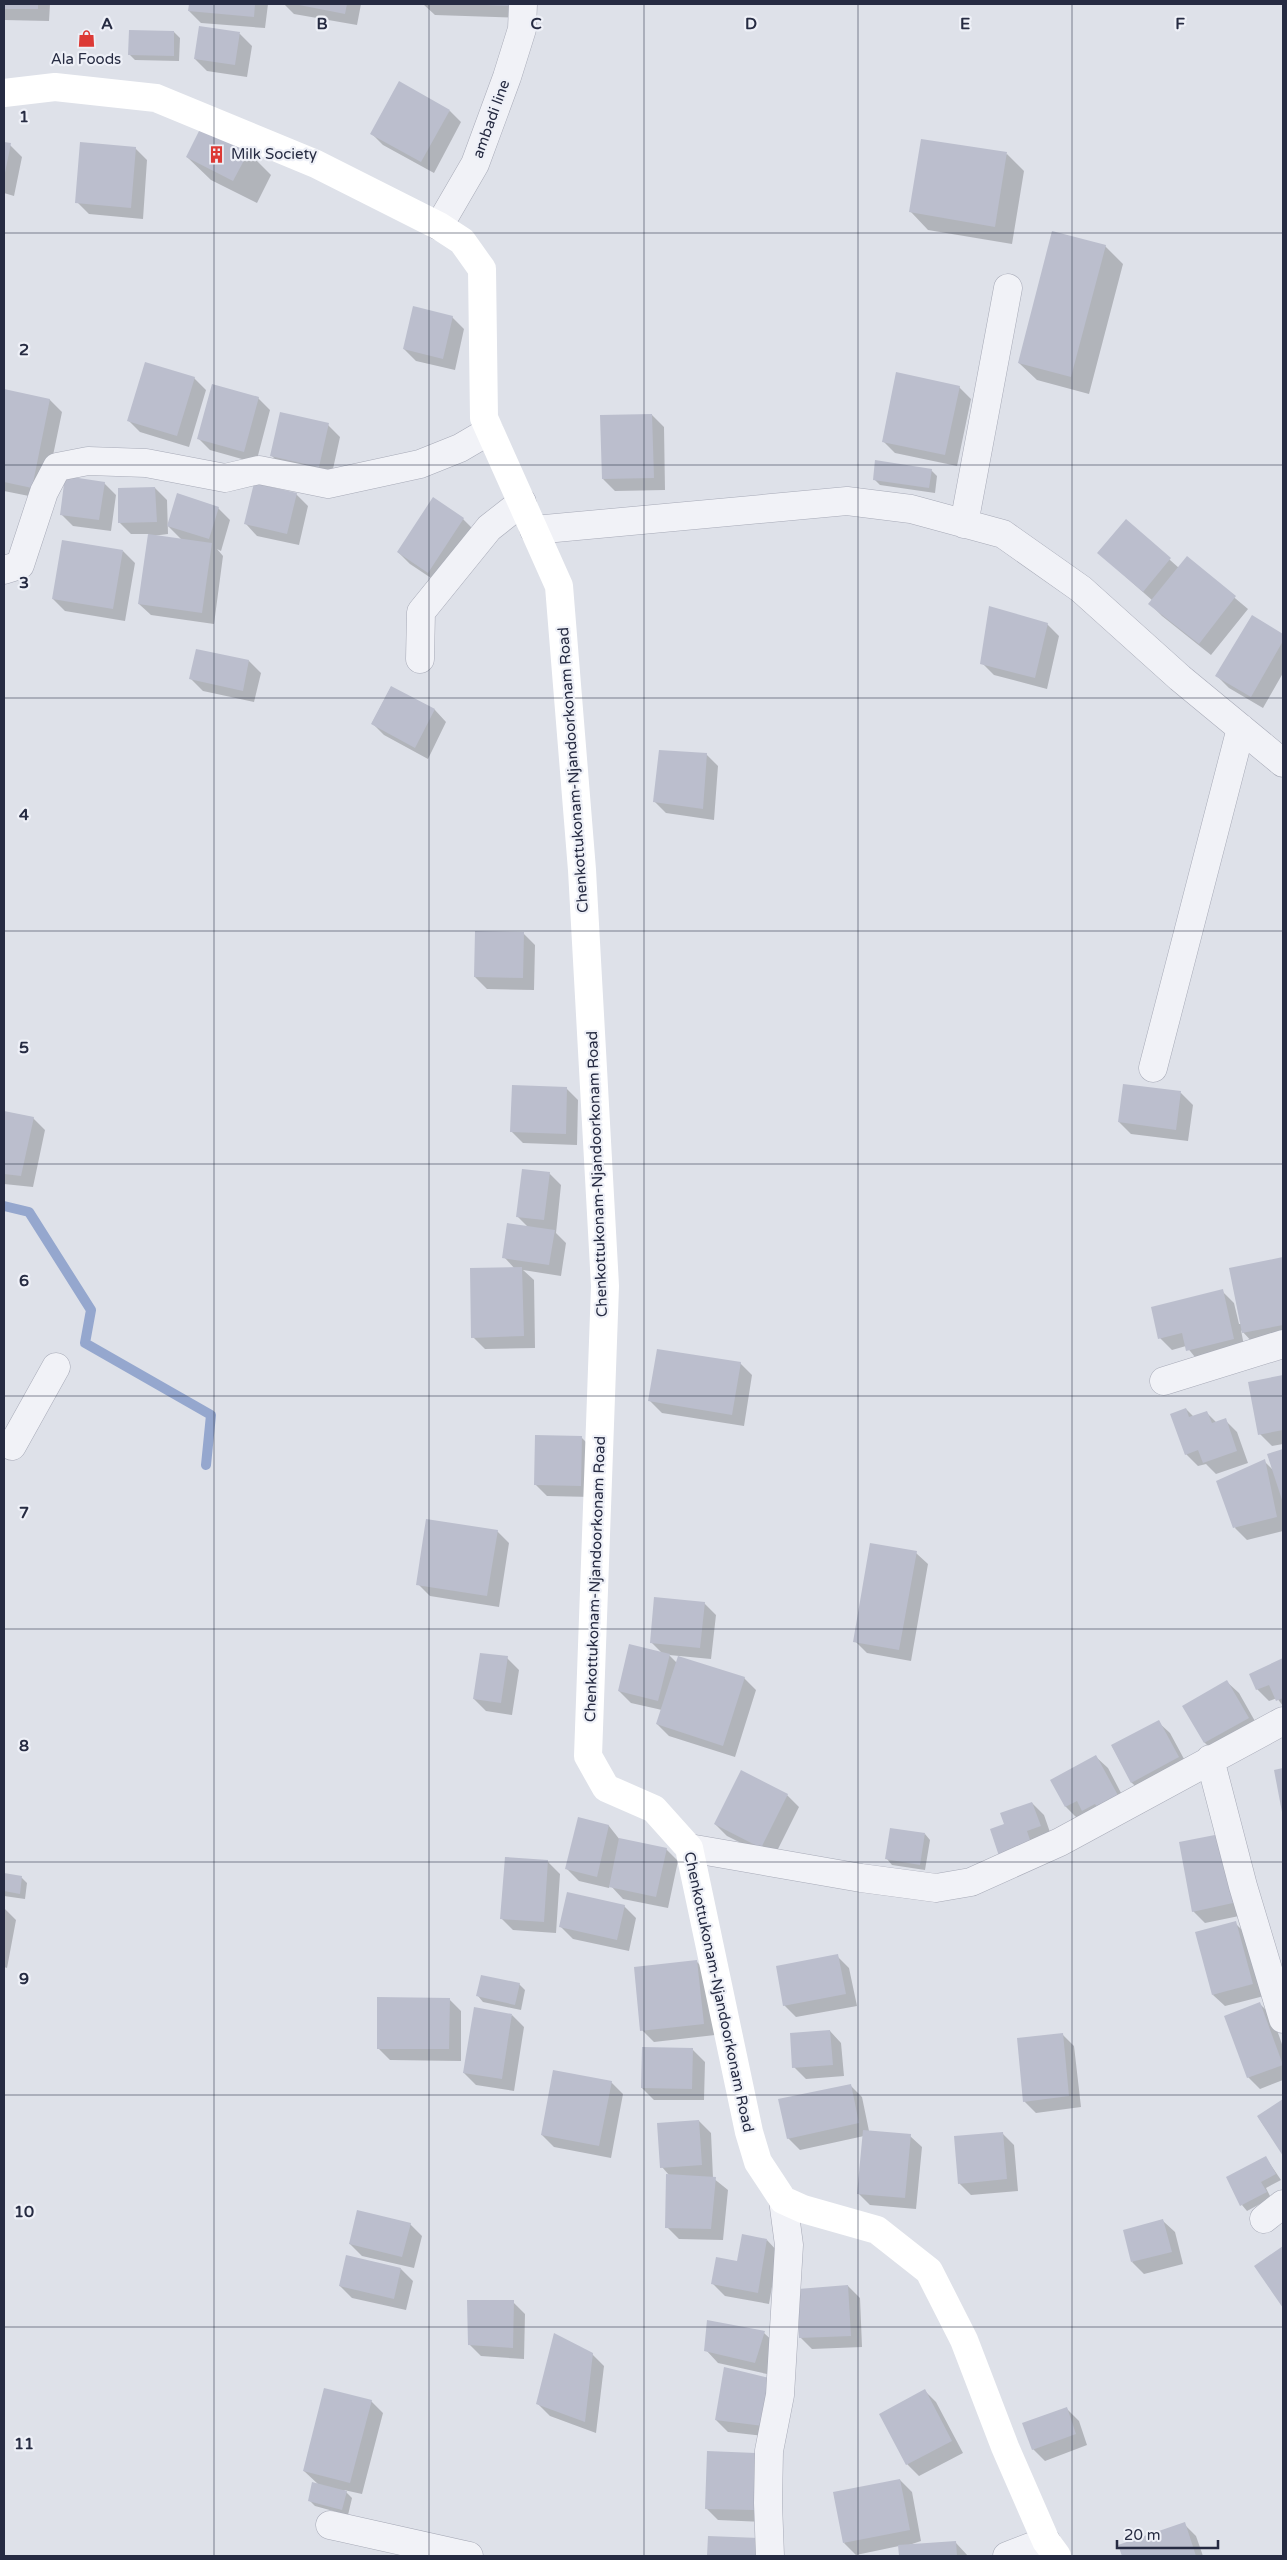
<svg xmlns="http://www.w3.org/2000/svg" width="1287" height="2560" viewBox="0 0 1287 2560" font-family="'Varela Round',sans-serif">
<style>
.shadow{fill:#0003}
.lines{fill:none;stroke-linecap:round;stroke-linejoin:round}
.stream{stroke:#95a7ce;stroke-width:10}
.building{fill:#bbbecd}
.minor-casing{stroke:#a7aab7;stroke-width:29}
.minor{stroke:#f1f2f7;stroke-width:28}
.secondary{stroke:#fff;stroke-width:28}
.grid{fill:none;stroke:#262b42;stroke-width:1;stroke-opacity:0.55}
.labels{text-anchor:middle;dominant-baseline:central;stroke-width:4.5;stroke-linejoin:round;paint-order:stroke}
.poi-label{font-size:15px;fill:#262b42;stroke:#eef0f7}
.street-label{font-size:15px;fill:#262b42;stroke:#eef0f7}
.grid-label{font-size:16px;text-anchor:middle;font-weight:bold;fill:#262b42;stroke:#eef0f7;stroke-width:4.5;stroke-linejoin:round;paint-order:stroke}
</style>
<rect width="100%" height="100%" fill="#dee1e9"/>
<path class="shadow" d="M4 4H50L49 21 4 20Z
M190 4H268L265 28 201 23 189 11Z
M284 4H361L357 25 294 14Z
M423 4H524V18L435 15Z
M200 27 240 34 252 46 247 77 207 71 195 59Z
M174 32 180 38 179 61 135 60 129 54Z
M450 111 461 122 434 173 383 145 371 133Z
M4 143 10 145 22 157 14 196 4 193Z
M135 148 147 160 143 219 89 214 77 202Z
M248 152 271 175 257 203 211 180 187 157Z
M1007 154 1024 171 1012 244 928 230 911 212Z
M1105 246 1123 264 1089 394 1037 380 1019 363Z
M452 317 464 329 455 370 416 361 404 349Z
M194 378 206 390 189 447 140 432 128 420Z
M959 387 971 399 957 466 895 453 883 441Z
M4 390 50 400 62 412 44 499 4 491Z
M258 398 270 410 256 463 210 450 198 438Z
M652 415 664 427 665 490 615 491 603 479Z
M328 425 340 437 331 478 283 467 271 455Z
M931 470 937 476 935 493 880 485 874 479Z
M104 483 116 495 111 531 73 526 61 514Z
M155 488 167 500 168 534 152 536 182 540 168 526 218 508 230 520 221 551 217 549 223 556 214 624 151 615 139 604 149 534H131L119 522Z
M296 494 308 506 299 545 257 536 246 524Z
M463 519 475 531 440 584 410 564 398 552Z
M1126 521 1179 568 1187 558 1248 609 1211 655 1162 616 1150 604 1153 601 1099 553Z
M123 551 135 563 125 621 65 611 53 599Z
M1252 617 1283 635V673L1263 708 1229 688 1217 676Z
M1047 624 1059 636 1047 689 994 675 982 663Z
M249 661 261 673 254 702 203 691 191 679Z
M391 687 435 710 446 722 428 759 384 735 372 723Z
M706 754 718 766 714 820 666 813 654 801Z
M523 933 535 945 534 990 487 989 475 977Z
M1124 1085 1181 1093 1193 1105 1188 1141 1131 1134 1119 1122Z
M566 1088 578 1100 577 1145 523 1143 511 1131Z
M4 1112 33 1118 45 1130 33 1187 4 1184Z
M549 1173 561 1185 556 1233 566 1243 561 1276 523 1270 534 1280 535 1348 485 1349 473 1337 515 1269 504 1257 528 1227 517 1216Z
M1283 1258V1339L1255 1345 1241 1330 1245 1351 1199 1362 1186 1346 1172 1350 1160 1338 1222 1291 1234 1303 1239 1324H1242L1231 1269Z
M740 1363 752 1375 744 1426 662 1413 650 1401Z
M1283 1376V1444L1272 1446 1260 1434 1250 1383Z
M1186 1409 1194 1417 1207 1413 1217 1423 1225 1420 1237 1432 1248 1463 1216 1474 1206 1464 1198 1466 1186 1454Z
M581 1437 593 1449 592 1497 547 1496 535 1484Z
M1283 1450V1531L1247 1540 1235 1528 1264 1461 1274 1471 1269 1454Z
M497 1531 509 1543 499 1607 430 1596 418 1584Z
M916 1553 928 1564 911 1661 867 1653 855 1641Z
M704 1603 716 1615 711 1659 669 1655 677 1663 744 1678 756 1690 735 1757 669 1736 657 1724 662 1710 631 1703 619 1691 662 1653 651 1642Z
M507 1658 519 1670 512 1715 486 1711 474 1699Z
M1283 1659V1706L1277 1698 1269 1701 1257 1689 1251 1675Z
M1227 1682 1239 1693 1260 1730 1217 1755 1205 1743 1184 1707Z
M1158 1722 1170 1733 1190 1770 1144 1794 1132 1783 1112 1746Z
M1096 1757 1108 1768 1131 1812 1078 1819 1066 1807 1052 1780Z
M787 1795 799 1807 773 1859 727 1836 715 1824Z
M1032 1803 1044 1815 1052 1838 1042 1855 1006 1825Z
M579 1819 609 1826 620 1840 666 1849 678 1861 668 1908 623 1899 610 1885 609 1888 579 1881 567 1869Z
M925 1834 930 1840 925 1870 892 1865 887 1859Z
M1219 1835 1244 1915 1205 1923 1193 1911Z
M548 1862 560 1874 556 1933 513 1930 501 1918Z
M4 1875 22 1878 27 1883 25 1899 4 1896Z
M624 1906 636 1918 629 1951 573 1939 561 1927Z
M4 1908 16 1920 7 1968 4 1967Z
M1235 1923 1247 1935 1264 1996 1225 2006 1213 1995Z
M837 1956 849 1968 857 2006 796 2017 784 2005Z
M697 1962 709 1974 715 2035 654 2042 642 2030Z
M519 1984 525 1990 521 2010 483 2002 478 1996Z
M449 1999 461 2011V2061L390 2060 378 2048Z
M1260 2004 1272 2016 1283 2047V2080L1260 2089 1248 2077Z
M512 2015 524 2027 514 2091 476 2085 464 2073Z
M830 2031 841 2043 844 2076 806 2079 794 2067Z
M1062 2034 1074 2046 1081 2107 1036 2113 1024 2101Z
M693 2050 705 2062 704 2100H654L642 2088Z
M611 2082 623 2094 611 2158 554 2147 542 2135Z
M850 2085 862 2097 869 2131 910 2136 922 2147 916 2209 870 2205 858 2193 864 2136 800 2150 788 2138Z
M1283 2100V2154L1258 2117Z
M699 2121 711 2133 713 2178 728 2190 723 2240 679 2239 667 2227 669 2175 662 2167Z
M1002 2133 1014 2145 1018 2191 971 2195 959 2183Z
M1266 2158 1281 2180 1266 2188 1271 2198 1247 2211 1242 2205Z
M1163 2221 1175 2232 1183 2264 1144 2274 1132 2262Z
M410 2224 422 2236 414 2268 362 2256 350 2244Z
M767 2240 778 2252 769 2304 725 2296 713 2284Z
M1283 2247V2306L1256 2266Z
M401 2269 413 2281 406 2310 352 2298 340 2286Z
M848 2286 860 2298 862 2347 812 2349 800 2337Z
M513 2302 525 2314 524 2359 481 2356 469 2344Z
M764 2333 776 2344 767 2374 718 2363 706 2350Z
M592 2354 604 2366 596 2433 550 2416 538 2404Z
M768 2379 774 2437 728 2432 716 2420Z
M924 2390 936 2402 963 2453 919 2476 907 2464Z
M371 2401 383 2413 362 2494 344 2490 352 2498 348 2515 315 2506 309 2500 319 2485 304 2471Z
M1067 2409 1079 2421 1087 2445 1045 2461 1033 2449Z
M756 2454 766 2522 718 2520 706 2508Z
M900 2480 912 2492 921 2541 909 2545 956 2543 968 2556H900L899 2546 856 2555 844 2543Z
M1184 2524 1196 2536 1203 2556H1123L1120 2546Z"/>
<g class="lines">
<path class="stream" d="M4 1206 29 1212 91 1310 85 1343 211 1415 206 1465"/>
</g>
<path class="building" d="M4 4H38V9H4Z
M189 4H255L254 17 188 11Z
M294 4H347L345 14Z
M485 4H512V6L485 5Z
M199 26 240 32 235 65 194 59Z
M129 30 174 31V56L128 55Z
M399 81 450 110 421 162 370 134Z
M201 127 249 151 233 181 186 157Z
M921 139 1007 152 995 227 909 212Z
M4 142 11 143 5 173 4 172Z
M80 142 136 147 131 208 75 203Z
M1052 231 1106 245 1071 377 1018 363Z
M413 306 453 316 443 359 403 349Z
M145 362 195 377 177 436 127 421Z
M896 372 960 386 945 455 882 442Z
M212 384 259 397 244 452 197 439Z
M4 389 50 399 32 488 4 482Z
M280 412 329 423 319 467 270 456Z
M652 414 654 478 602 479 600 415Z
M875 460 932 469 929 488 873 480Z
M65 476 105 482 99 520 60 515Z
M254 483 297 493 287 534 244 524Z
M155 487 157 522 118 523V488Z
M177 493 219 507 209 539 167 526Z
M433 497 464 518 428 573 397 552Z
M1126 519 1171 558 1143 592 1097 553Z
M148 534 212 543 202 613 138 604Z
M62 540 123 550 113 609 52 599Z
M1187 556 1236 596 1199 644 1148 604Z
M989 606 1048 623 1035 678 980 664Z
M1252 615 1283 634V641L1251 697 1215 676Z
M196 649 249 660 243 691 189 679Z
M391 686 435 709 415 748 371 724Z
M659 750 707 753 703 809 653 802Z
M475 931 524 932 523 978 474 977Z
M1123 1084 1181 1091 1176 1130 1118 1122Z
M512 1085 567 1087 566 1134 510 1132Z
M4 1111 34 1117 21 1176 4 1174Z
M522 1169 550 1172 544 1220 516 1217Z
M507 1223 555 1230 549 1265 502 1258Z
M1283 1257V1325L1242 1333 1229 1268Z
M522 1267 524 1336 471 1338 470 1268Z
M1223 1289 1234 1339 1186 1351 1182 1333 1158 1339 1151 1307Z
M657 1349 741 1362 732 1415 648 1401Z
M1283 1375V1430L1258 1435 1248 1382Z
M1186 1408 1189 1417 1207 1411 1212 1423 1226 1418 1237 1451 1203 1463 1198 1450 1185 1455 1170 1414Z
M535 1435 582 1436 581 1486 534 1485Z
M1283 1449V1503L1267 1454Z
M1265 1459 1277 1517 1233 1528 1216 1481Z
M426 1519 498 1530 487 1596 416 1585Z
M870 1543 917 1551 899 1650 853 1642Z
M654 1597 705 1602 700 1648 650 1643Z
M629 1644 670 1654 658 1701 618 1691Z
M480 1653 508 1656 501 1703 473 1699Z
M678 1656 745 1677 723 1746 656 1724Z
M1283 1658V1698L1276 1701 1269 1685 1256 1690 1249 1674Z
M1227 1680 1249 1718 1204 1743 1182 1706Z
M1159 1720 1179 1757 1131 1783 1111 1745Z
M1096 1755 1120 1799 1099 1811 1095 1804 1082 1811 1077 1801 1065 1807 1050 1780Z
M1283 1768V1812H1282L1274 1770Z
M741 1770 788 1794 761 1848 714 1824Z
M1032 1802 1041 1826 1027 1831 1031 1843 1001 1862 990 1829 1004 1824 1000 1813Z
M578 1817 609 1825 597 1877 565 1869Z
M890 1828 925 1833 920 1865 885 1859Z
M1220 1834 1233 1903 1192 1912 1179 1842Z
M619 1838 667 1848 656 1897 609 1887Z
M505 1857 548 1860 544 1922 500 1919Z
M4 1873 22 1876 20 1894 4 1891Z
M567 1892 625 1905 617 1940 559 1927Z
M1236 1921 1253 1984 1212 1995 1195 1932Z
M838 1954 846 1994 783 2006 776 1966Z
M697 1960 704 2024 640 2031 634 1967Z
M481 1975 520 1983 515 2005 476 1996Z
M377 1997 450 1998 449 2049H377Z
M1260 2002 1283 2065 1247 2078 1224 2016Z
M474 2007 512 2014 502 2079 463 2073Z
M830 2030 833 2065 792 2068 790 2033Z
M1063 2033 1069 2096 1023 2102 1017 2038Z
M642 2047 693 2048 692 2089 641 2088Z
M553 2070 612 2081 599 2146 541 2135Z
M851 2084 859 2123 787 2139 778 2099Z
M1283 2099V2156L1257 2116Z
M699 2120 702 2165 660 2168 657 2123Z
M863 2130 911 2134 905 2198 857 2194Z
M1003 2132 1007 2179 958 2184 954 2136Z
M1266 2156 1276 2174 1261 2182 1267 2192 1240 2206 1226 2177Z
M666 2174 716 2177 711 2229 665 2228Z
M357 2210 411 2223 402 2257 349 2244Z
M1163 2219 1172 2252 1131 2262 1123 2230Z
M742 2234 767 2239 758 2293 711 2284 716 2257 737 2261Z
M1283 2246V2308L1254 2266Z
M346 2255 401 2268 394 2299 339 2286Z
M848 2285 851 2336 799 2338 798 2289Z
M467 2300H514L513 2348 468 2345Z
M707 2320 765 2331 755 2363 704 2351Z
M554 2333 593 2353 585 2422 536 2404Z
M724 2367 769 2378 763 2426 715 2420Z
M324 2388 372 2400 350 2483 303 2471Z
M925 2389 952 2441 906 2465 879 2414Z
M1067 2407 1076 2434 1032 2450 1022 2423Z
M707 2451 756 2453 754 2510 705 2509Z
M900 2479 910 2530 843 2543 833 2492Z
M312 2482 347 2491 342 2510 308 2501Z
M1185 2522 1196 2556H1122L1118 2545Z
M708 2536 759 2538 758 2556H707Z
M956 2541 957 2556H899L898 2545Z"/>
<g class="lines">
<defs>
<path id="minor" d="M439 226 475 164 507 77 522 29 523 4
M964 524 1008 288
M534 530 847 501 911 509 1003 534 1081 589 1180 678 1283 763
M4 570 20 565 44 492 57 467 88 461 146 463 225 478 259 470 328 484 420 464 460 448 489 431
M420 659 421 612 489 528 522 502
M1153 1068 1241 728
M1164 1381 1283 1344
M12 1446 56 1367
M1210 1759 1243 1886 1283 2019
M689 1848 861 1878 936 1888 971 1882 1060 1842 1283 1721
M1264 2219 1283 2204
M330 2525 469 2556
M770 2556 768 2503 769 2451 780 2395 789 2245 783 2200
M1007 2556 1046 2541"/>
</defs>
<use href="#minor" class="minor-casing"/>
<use href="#minor" class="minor"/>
<path class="secondary" d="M4 93 55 87 156 98 316 164 439 226 462 241 482 269 484 418 559 586 582 870 605 1286 588 1756 606 1788 654 1809 689 1848 749 2132 758 2162 783 2200 803 2209 877 2230 929 2271 964 2340 1005 2447 1046 2541 1057 2556"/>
</g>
<path class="grid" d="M214 4V2556M429 4V2556M644 4V2556M858 4V2556M1072 4V2556M4 233H1283M4 465H1283M4 698H1283M4 931H1283M4 1164H1283M4 1396H1283M4 1629H1283M4 1862H1283M4 2095H1283M4 2327H1283"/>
<defs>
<symbol id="shop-bare" viewBox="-9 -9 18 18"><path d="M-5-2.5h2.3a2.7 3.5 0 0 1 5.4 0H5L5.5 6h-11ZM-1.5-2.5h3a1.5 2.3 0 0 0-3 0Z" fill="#dc3935" stroke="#eef0f7" stroke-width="2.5" paint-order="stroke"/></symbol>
<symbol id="building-bare" viewBox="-9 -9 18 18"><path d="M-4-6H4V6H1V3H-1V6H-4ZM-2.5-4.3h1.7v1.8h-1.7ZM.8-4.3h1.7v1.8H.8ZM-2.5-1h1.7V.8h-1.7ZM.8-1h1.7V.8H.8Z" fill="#dc3935" stroke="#eef0f7" stroke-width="2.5" paint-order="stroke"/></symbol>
</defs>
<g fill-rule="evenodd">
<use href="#shop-bare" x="74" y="26" width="25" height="25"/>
<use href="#building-bare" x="204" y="142" width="25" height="25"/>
</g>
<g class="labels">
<g class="poi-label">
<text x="86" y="59">Ala Foods</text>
<text x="231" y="154" text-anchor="start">Milk Society</text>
</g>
<g class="street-label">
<text transform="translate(491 119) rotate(-70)">ambadi line</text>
<text transform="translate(573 770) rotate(-94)">Chenkottukonam-Njandoorkonam Road</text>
<text transform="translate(597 1174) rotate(-92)">Chenkottukonam-Njandoorkonam Road</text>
<text transform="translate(595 1579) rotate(-88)">Chenkottukonam-Njandoorkonam Road</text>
<text transform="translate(719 1992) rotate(78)">Chenkottukonam-Njandoorkonam Road</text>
</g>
</g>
<g class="grid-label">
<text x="107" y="29">A</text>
<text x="322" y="29">B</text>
<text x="536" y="29">C</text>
<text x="751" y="29">D</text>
<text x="965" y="29">E</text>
<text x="1180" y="29">F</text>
<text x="24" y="122">1</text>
<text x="24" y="355">2</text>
<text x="24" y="588">3</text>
<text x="24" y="820">4</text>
<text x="24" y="1053">5</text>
<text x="24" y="1286">6</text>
<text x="24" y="1518">7</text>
<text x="24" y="1751">8</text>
<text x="24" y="1984">9</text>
<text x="24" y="2217">10</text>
<text x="24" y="2449">11</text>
</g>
<rect width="1287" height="2560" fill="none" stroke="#262b42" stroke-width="10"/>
<path d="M1117 2540v8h101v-8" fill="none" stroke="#262b42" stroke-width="2.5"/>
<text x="1124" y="2540" font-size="15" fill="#262b42" stroke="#eef0f7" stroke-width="4" paint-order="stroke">20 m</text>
</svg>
